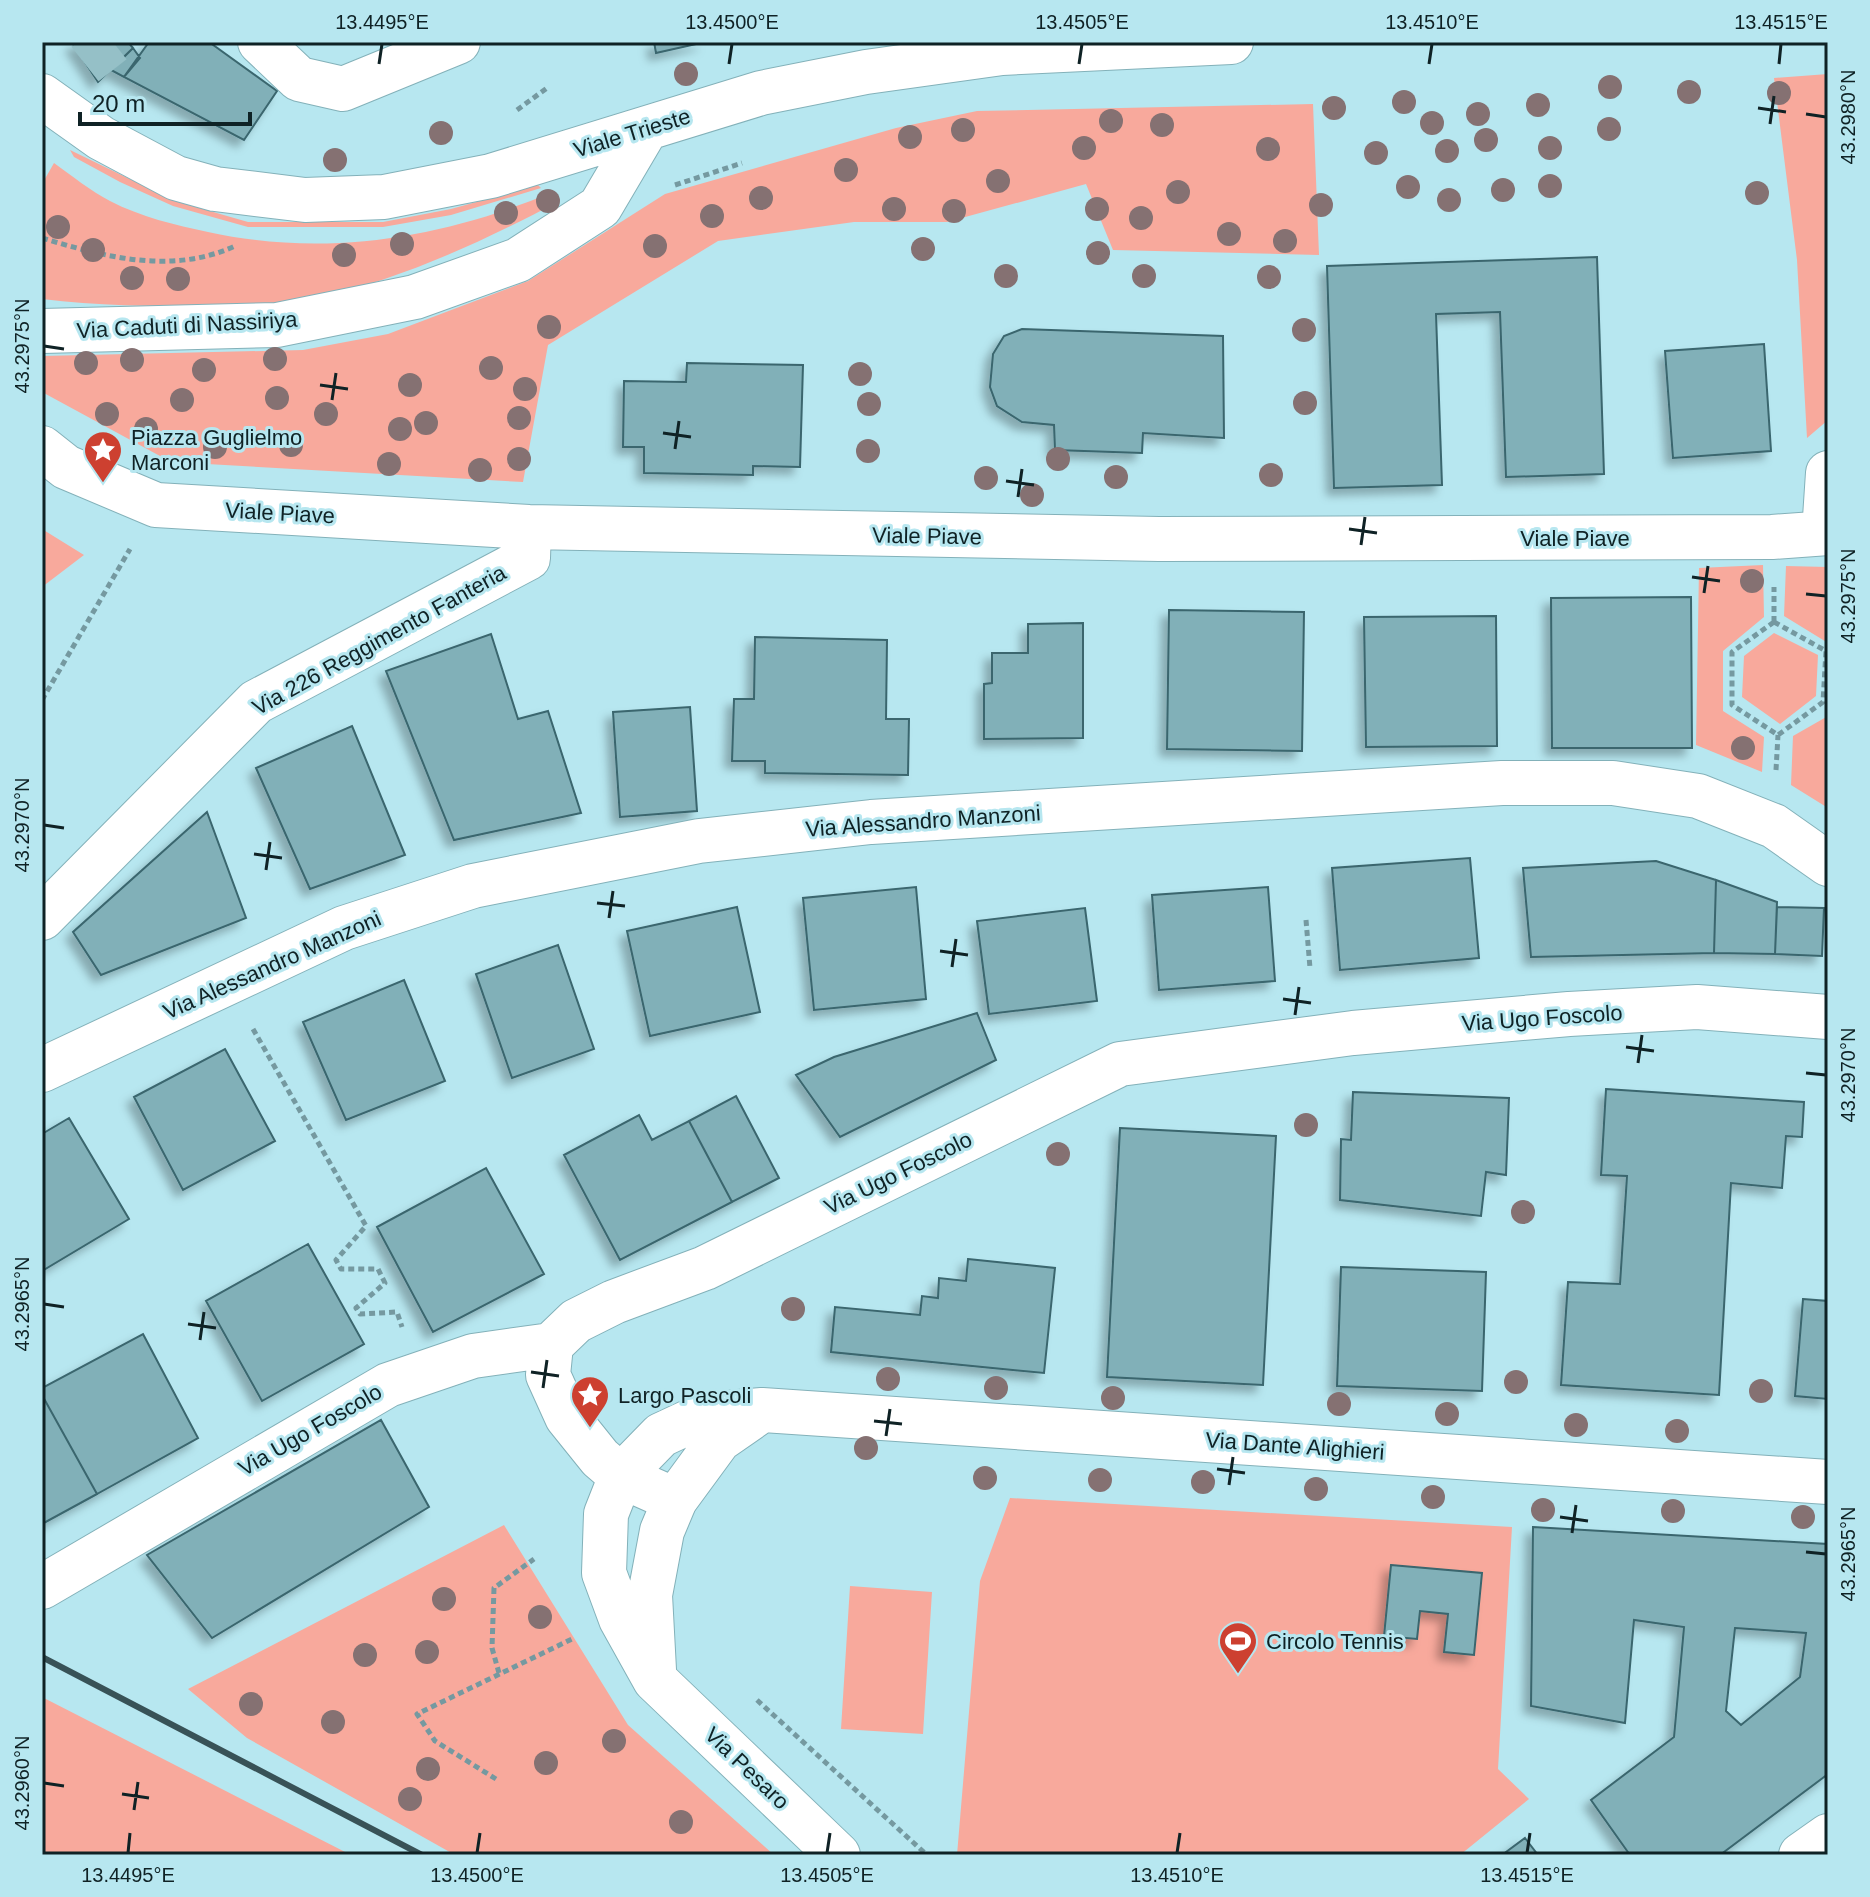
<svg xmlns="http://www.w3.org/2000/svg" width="1870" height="1897" viewBox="0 0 1870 1897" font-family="Helvetica,sans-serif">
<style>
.green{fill:#f8a99c}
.building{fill:#81b0b8;stroke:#3a666e;stroke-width:2;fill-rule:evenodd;filter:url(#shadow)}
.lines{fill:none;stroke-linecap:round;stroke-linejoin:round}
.street-tunnel{stroke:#95c0c7;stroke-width:44;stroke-dasharray:44 22;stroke-linecap:butt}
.street-casing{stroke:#83b1b9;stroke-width:46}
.secondary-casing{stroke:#83b1b9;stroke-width:46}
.path{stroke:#7599a0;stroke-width:5;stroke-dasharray:6 4;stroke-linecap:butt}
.street{stroke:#fff;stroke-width:44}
.secondary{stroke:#fff;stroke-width:44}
.rail{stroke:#385257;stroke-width:6}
.tree{fill:#857172}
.ticks{fill:none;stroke:#0f2225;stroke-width:3}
.labels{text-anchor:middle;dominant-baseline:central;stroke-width:6;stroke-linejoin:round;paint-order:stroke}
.street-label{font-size:22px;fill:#0f2225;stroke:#b7e7f0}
.poi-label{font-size:22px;fill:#0f2225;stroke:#b7e7f0;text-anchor:start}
.neatline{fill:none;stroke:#0f2225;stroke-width:3}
.ticks-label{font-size:20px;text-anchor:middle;fill:#0f2225}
</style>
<defs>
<filter id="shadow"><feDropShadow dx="-7" dy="7" stdDeviation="4" flood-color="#0004"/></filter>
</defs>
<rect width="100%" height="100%" fill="#b7e7f0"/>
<path class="green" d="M1828 74V420L1807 438 1797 260 1774 78Z
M1313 104 1319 255 1113 250 1086 184 947 222H854L718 241 548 345 523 482 171 462 42 392V356L303 350 388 334 528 281 665 194 896 128 977 111Z
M70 150 175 201 248 222H383L451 209 538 185 541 188 451 215 383 227H248L173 206 120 182 74 157Z
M54 163C72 176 91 191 110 201 141 217 175 225 208 232 327 258 442 238 553 192L559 201C478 245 367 295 274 305 252 308 229 305 207 306 152 306 96 306 42 299V184Z
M42 529 84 555 42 587Z
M1763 565 1764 617 1723 651V711L1764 737 1762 772 1696 745 1699 568Z
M1786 566 1828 567V643L1784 616Z
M1774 633 1818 655 1816 696 1780 724 1742 697 1744 656Z
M1828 716V808L1791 785 1793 736Z
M1010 1498 1512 1527 1498 1769 1529 1799 1460 1855H957L980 1581Z
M504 1525 628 1725 774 1855H455L247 1738 188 1689Z
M850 1586 932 1592 923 1734 841 1729Z
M42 1697 351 1855H42Z"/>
<path class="building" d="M76 42H128L133 48 98 82 73 44Z
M149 42H209L277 91 244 140 124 77Z
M654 42H705L656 53Z
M133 48 140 58 124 77 111 70Z
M1597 257 1604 474 1506 477 1500 312 1436 314 1442 485 1334 488 1327 266Z
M1022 329 1223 336 1224 438 1143 433 1142 453 1055 450 1054 425 1022 422 997 406 990 387 993 354 1004 336Z
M1764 344 1771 451 1673 458 1665 351Z
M687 363 803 365 800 467 753 466V475L644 473V447H623L624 381 686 382Z
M1691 597 1692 748H1552L1551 598Z
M1169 610 1304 612 1302 751 1167 749Z
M1496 616 1497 746 1366 747 1364 617Z
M1083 623V738L984 739V684L992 683V653H1028V624Z
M491 634 518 719 548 711 581 813 454 840 386 671Z
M755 637 887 640 886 719H909L908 775 765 773V761H732L734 699H754Z
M690 707 697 811 620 817 613 712Z
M352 726 405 855 310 889 256 768Z
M207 812 246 918 101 975 73 932Z
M1470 858 1479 958 1340 970 1332 868Z
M1656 861 1716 880 1714 953 1531 957 1523 868Z
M1716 880 1777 902 1775 954 1714 953Z
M916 887 926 999 814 1010 803 898Z
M1268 887 1275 981 1159 990 1152 895Z
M737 907 760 1012 650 1036 627 931Z
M1777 907 1824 908 1822 956 1775 954Z
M1085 908 1097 1001 989 1014 977 921Z
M558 945 594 1049 512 1078 476 974Z
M404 980 445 1081 346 1120 303 1022Z
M977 1013 996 1060 840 1137 796 1075 834 1057Z
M225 1049 275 1141 183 1190 134 1097Z
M1606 1089 1804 1102 1802 1137 1786 1136 1782 1188 1731 1183 1719 1395 1561 1385 1568 1282 1620 1284 1627 1176 1601 1175Z
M1353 1092 1509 1098 1506 1175 1486 1172 1481 1216 1340 1200 1341 1139 1351 1140Z
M736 1096 779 1178 732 1202 689 1121Z
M639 1115 652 1140 689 1121 732 1202 620 1260 564 1155Z
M69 1118 129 1219 42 1271V1134Z
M1120 1128 1276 1136 1263 1385 1107 1377Z
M486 1168 544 1274 433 1332 377 1227Z
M308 1244 364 1344 262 1401 206 1301Z
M968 1259 1055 1268 1044 1373 831 1352 835 1307 920 1315 922 1296 938 1298 939 1278 966 1281Z
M1341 1267 1486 1272 1482 1391 1337 1386Z
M1803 1299 1828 1301V1399L1795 1396Z
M143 1334 198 1438 97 1494 42 1395V1388Z
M42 1395 97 1494 42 1524Z
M381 1420 429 1507 212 1638 147 1555Z
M1533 1527 1828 1544V1774L1720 1855H1630L1591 1800 1674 1737 1684 1627 1634 1620 1625 1723 1531 1706ZM1735 1628 1806 1633 1800 1677 1741 1725 1726 1711Z
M1391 1565 1482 1573 1474 1655 1444 1652 1448 1614 1420 1611 1417 1639 1384 1636Z
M1525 1838 1538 1855H1502Z"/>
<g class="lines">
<path class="street-tunnel" d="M85 64 113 42"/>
<defs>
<path id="street" d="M260 42 299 79 343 89 458 42
M42 448 66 467 156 505 529 527 1159 539 1772 537 1828 533
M1824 533 1828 473
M42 918 256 702 528 558 529 527
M42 1070 344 928 473 886 699 841 871 822 1502 783H1613L1698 796 1774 826 1828 864
M551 1345 548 1375 567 1417 600 1458 621 1476 675 1500
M42 1587 388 1385 473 1356 551 1345 576 1321 614 1302 705 1268 1120 1064 1353 1033 1569 1014 1697 1007 1828 1017
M1801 1855 1828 1836"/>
<path id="secondary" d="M42 96 101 138 176 178 215 189 305 200 384 197 491 176 761 93 866 72 1002 53 1231 42
M42 331 277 325 415 297 518 260 600 207 646 129
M654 1670 650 1595 662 1531 675 1500 719 1440 762 1410
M838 1855 655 1680 621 1619 604 1573 606 1514 621 1476 661 1435 704 1415 762 1410 1828 1482"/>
</defs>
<use href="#street" class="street-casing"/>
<use href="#secondary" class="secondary-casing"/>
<path class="path" d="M517 110 547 88
M675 185 742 163
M42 238C105 257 172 275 235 246
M1774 622 1826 651 1823 702 1778 735
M1774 622 1732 652V705L1778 735
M1774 622V587
M42 700 130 549
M1776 770 1778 735
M1306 920 1310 968
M253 1029 366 1226 336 1260 341 1269H378L385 1283 356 1308 360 1314 397 1312 402 1327
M499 1673 492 1648 494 1588 534 1559
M757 1700 927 1855
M496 1779 435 1741 417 1714 574 1638"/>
<use href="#street" class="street"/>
<use href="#secondary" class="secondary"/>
<path class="rail" d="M42 1657 422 1855"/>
</g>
<g class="tree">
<circle cx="686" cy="74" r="12"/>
<circle cx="1610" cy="87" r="12"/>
<circle cx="1689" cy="92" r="12"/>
<circle cx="1779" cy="93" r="12"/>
<circle cx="1404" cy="102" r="12"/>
<circle cx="1538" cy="105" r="12"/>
<circle cx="1334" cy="108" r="12"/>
<circle cx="1478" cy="114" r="12"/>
<circle cx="1111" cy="121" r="12"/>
<circle cx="1432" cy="123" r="12"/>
<circle cx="1162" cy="125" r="12"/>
<circle cx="1609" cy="129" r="12"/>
<circle cx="963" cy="130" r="12"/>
<circle cx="441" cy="133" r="12"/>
<circle cx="910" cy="137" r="12"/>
<circle cx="1486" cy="140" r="12"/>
<circle cx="1084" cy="148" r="12"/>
<circle cx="1550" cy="148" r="12"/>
<circle cx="1268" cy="149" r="12"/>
<circle cx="1447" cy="151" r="12"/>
<circle cx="1376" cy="153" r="12"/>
<circle cx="335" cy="160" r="12"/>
<circle cx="846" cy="170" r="12"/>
<circle cx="998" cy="181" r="12"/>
<circle cx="1550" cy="186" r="12"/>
<circle cx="1408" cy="187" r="12"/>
<circle cx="1503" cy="190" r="12"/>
<circle cx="1178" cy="192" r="12"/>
<circle cx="1757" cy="193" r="12"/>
<circle cx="761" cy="198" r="12"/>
<circle cx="1449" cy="200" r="12"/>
<circle cx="548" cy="201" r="12"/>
<circle cx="1321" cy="205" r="12"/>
<circle cx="894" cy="209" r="12"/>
<circle cx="1097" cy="209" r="12"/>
<circle cx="954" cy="211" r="12"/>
<circle cx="506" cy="213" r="12"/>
<circle cx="712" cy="216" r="12"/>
<circle cx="1141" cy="218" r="12"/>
<circle cx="58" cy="227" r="12"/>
<circle cx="1229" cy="234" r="12"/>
<circle cx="1285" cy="241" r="12"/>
<circle cx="402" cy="244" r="12"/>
<circle cx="655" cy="246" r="12"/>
<circle cx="923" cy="249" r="12"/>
<circle cx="93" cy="250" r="12"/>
<circle cx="1098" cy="253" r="12"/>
<circle cx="344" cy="255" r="12"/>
<circle cx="1006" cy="276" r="12"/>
<circle cx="1144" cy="276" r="12"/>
<circle cx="1269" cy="277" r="12"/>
<circle cx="132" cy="278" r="12"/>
<circle cx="178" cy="279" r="12"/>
<circle cx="549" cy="327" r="12"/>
<circle cx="1304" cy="330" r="12"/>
<circle cx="275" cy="359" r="12"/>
<circle cx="132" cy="360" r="12"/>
<circle cx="86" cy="363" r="12"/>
<circle cx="491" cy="368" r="12"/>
<circle cx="204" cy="370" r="12"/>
<circle cx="860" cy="374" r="12"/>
<circle cx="410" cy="385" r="12"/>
<circle cx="525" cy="389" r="12"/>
<circle cx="277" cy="398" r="12"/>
<circle cx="182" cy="400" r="12"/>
<circle cx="1305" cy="403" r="12"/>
<circle cx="869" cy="404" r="12"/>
<circle cx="107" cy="414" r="12"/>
<circle cx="326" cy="414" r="12"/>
<circle cx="519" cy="418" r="12"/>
<circle cx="426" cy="423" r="12"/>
<circle cx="146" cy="429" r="12"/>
<circle cx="400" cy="429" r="12"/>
<circle cx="291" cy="445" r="12"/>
<circle cx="215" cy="447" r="12"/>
<circle cx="868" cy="451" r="12"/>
<circle cx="519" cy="459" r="12"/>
<circle cx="1058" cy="459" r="12"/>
<circle cx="389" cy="464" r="12"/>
<circle cx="480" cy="470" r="12"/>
<circle cx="1271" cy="475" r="12"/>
<circle cx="1116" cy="477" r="12"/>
<circle cx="986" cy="478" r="12"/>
<circle cx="1032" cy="495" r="12"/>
<circle cx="1752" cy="581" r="12"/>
<circle cx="1743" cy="748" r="12"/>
<circle cx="1306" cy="1125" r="12"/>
<circle cx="1058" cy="1154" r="12"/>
<circle cx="1523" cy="1212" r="12"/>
<circle cx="793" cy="1309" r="12"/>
<circle cx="888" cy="1379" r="12"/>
<circle cx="1516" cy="1382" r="12"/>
<circle cx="996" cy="1388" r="12"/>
<circle cx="1761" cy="1391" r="12"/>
<circle cx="1113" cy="1398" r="12"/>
<circle cx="1339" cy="1404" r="12"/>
<circle cx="1447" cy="1414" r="12"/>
<circle cx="1576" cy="1425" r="12"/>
<circle cx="1677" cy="1431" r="12"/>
<circle cx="866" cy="1448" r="12"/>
<circle cx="985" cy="1478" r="12"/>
<circle cx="1100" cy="1480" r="12"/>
<circle cx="1203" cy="1482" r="12"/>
<circle cx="1316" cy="1489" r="12"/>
<circle cx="1433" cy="1497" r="12"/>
<circle cx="1543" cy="1510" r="12"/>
<circle cx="1673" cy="1511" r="12"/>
<circle cx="1803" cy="1517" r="12"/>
<circle cx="444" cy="1599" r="12"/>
<circle cx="540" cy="1617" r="12"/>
<circle cx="427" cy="1652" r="12"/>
<circle cx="365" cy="1655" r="12"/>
<circle cx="251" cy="1704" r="12"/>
<circle cx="333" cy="1722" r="12"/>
<circle cx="614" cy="1741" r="12"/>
<circle cx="546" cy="1763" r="12"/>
<circle cx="428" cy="1769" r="12"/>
<circle cx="410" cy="1799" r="12"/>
<circle cx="681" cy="1822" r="12"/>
</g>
<path class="ticks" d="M379 64 382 44M729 64 732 44M1079 64 1082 44M1429 64 1432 44M1779 64 1781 44M1758 108 1786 112M1806 114 1826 117M1770 124 1774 96M44 346 64 349M320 385 348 389M332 400 336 373M663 433 691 437M675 449 679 421M1006 481 1034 485M1018 497 1022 469M1349 529 1377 533M1361 545 1365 517M1692 577 1720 581M1704 593 1708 566M1806 594 1826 596M44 825 64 828M254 854 282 858M266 870 270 842M597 903 625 906M609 918 613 891M940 951 968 955M952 967 956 939M1283 999 1311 1003M1295 1015 1299 987M1626 1047 1654 1051M1638 1063 1642 1035M1806 1073 1826 1075M44 1304 64 1307M188 1324 216 1328M200 1340 204 1312M531 1372 559 1376M543 1388 547 1360M874 1421 902 1424M886 1436 890 1409M1217 1469 1245 1473M1229 1485 1233 1457M1560 1517 1588 1521M1572 1533 1576 1505M1806 1552 1826 1554M44 1783 64 1786M122 1794 149 1798M134 1810 138 1782M128 1853 130 1833M477 1853 480 1833M827 1853 830 1833M1177 1853 1180 1833M1527 1853 1530 1833"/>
<defs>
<symbol id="sight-pin" viewBox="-11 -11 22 30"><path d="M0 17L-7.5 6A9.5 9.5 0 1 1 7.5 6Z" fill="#cd4030" stroke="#b7e7f0"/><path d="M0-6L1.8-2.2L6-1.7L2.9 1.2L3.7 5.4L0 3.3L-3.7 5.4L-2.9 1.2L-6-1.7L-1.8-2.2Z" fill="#fff"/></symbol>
<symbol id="stadium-pin" viewBox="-11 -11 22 30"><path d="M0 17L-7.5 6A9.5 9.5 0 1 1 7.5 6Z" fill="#cd4030" stroke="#b7e7f0"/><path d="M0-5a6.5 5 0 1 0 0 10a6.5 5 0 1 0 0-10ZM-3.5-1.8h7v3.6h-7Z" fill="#fff"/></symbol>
</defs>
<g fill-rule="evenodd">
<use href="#sight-pin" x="81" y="428" width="44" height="60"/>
<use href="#sight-pin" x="568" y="1373" width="44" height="60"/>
<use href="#stadium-pin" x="1216" y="1619" width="44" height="60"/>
</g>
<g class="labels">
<g class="street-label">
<text transform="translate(632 133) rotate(-17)">Viale Trieste</text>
<text transform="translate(187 325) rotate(-3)">Via Caduti di Nassiriya</text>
<text transform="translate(280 513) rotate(3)">Viale Piave</text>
<text transform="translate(927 536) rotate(1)">Viale Piave</text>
<text x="1575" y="538">Viale Piave</text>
<text transform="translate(379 640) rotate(-29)">Via 226 Reggimento Fanteria</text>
<text transform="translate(923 821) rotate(-4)">Via Alessandro Manzoni</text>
<text transform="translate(272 965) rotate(-24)">Via Alessandro Manzoni</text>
<text transform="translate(1542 1018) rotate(-4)">Via Ugo Foscolo</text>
<text transform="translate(898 1173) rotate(-26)">Via Ugo Foscolo</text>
<text transform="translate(310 1430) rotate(-30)">Via Ugo Foscolo</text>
<text transform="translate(1295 1446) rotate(4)">Via Dante Alighieri</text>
<text transform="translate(747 1768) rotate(44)">Via Pesaro</text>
</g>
<g class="poi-label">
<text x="131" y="437">Piazza Guglielmo<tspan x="131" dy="25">Marconi</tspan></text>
<text x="618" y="1395">Largo Pascoli</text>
<text x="1266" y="1641">Circolo Tennis</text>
</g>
</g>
<rect width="1870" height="1897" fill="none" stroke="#b7e7f0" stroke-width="88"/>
<path d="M80 112v12h170v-12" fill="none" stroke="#0f2225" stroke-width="4"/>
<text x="92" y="112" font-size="24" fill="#0f2225" stroke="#b7e7f0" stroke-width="6" paint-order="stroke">20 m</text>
<rect x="44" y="44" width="1782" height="1809" class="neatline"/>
<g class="ticks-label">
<text x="382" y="29">13.4495°E</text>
<text x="732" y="29">13.4500°E</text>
<text x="1082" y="29">13.4505°E</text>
<text x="1432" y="29">13.4510°E</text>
<text x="1781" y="29">13.4515°E</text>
<text transform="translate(1848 117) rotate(-90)" y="7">43.2980°N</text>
<text transform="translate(22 346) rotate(-90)" y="7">43.2975°N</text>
<text transform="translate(1848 596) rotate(-90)" y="7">43.2975°N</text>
<text transform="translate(22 825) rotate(-90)" y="7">43.2970°N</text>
<text transform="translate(1848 1075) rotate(-90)" y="7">43.2970°N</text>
<text transform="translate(22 1304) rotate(-90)" y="7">43.2965°N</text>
<text transform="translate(1848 1554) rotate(-90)" y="7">43.2965°N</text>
<text transform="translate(22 1783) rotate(-90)" y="7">43.2960°N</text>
<text x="128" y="1882">13.4495°E</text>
<text x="477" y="1882">13.4500°E</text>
<text x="827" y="1882">13.4505°E</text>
<text x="1177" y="1882">13.4510°E</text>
<text x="1527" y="1882">13.4515°E</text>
</g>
</svg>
